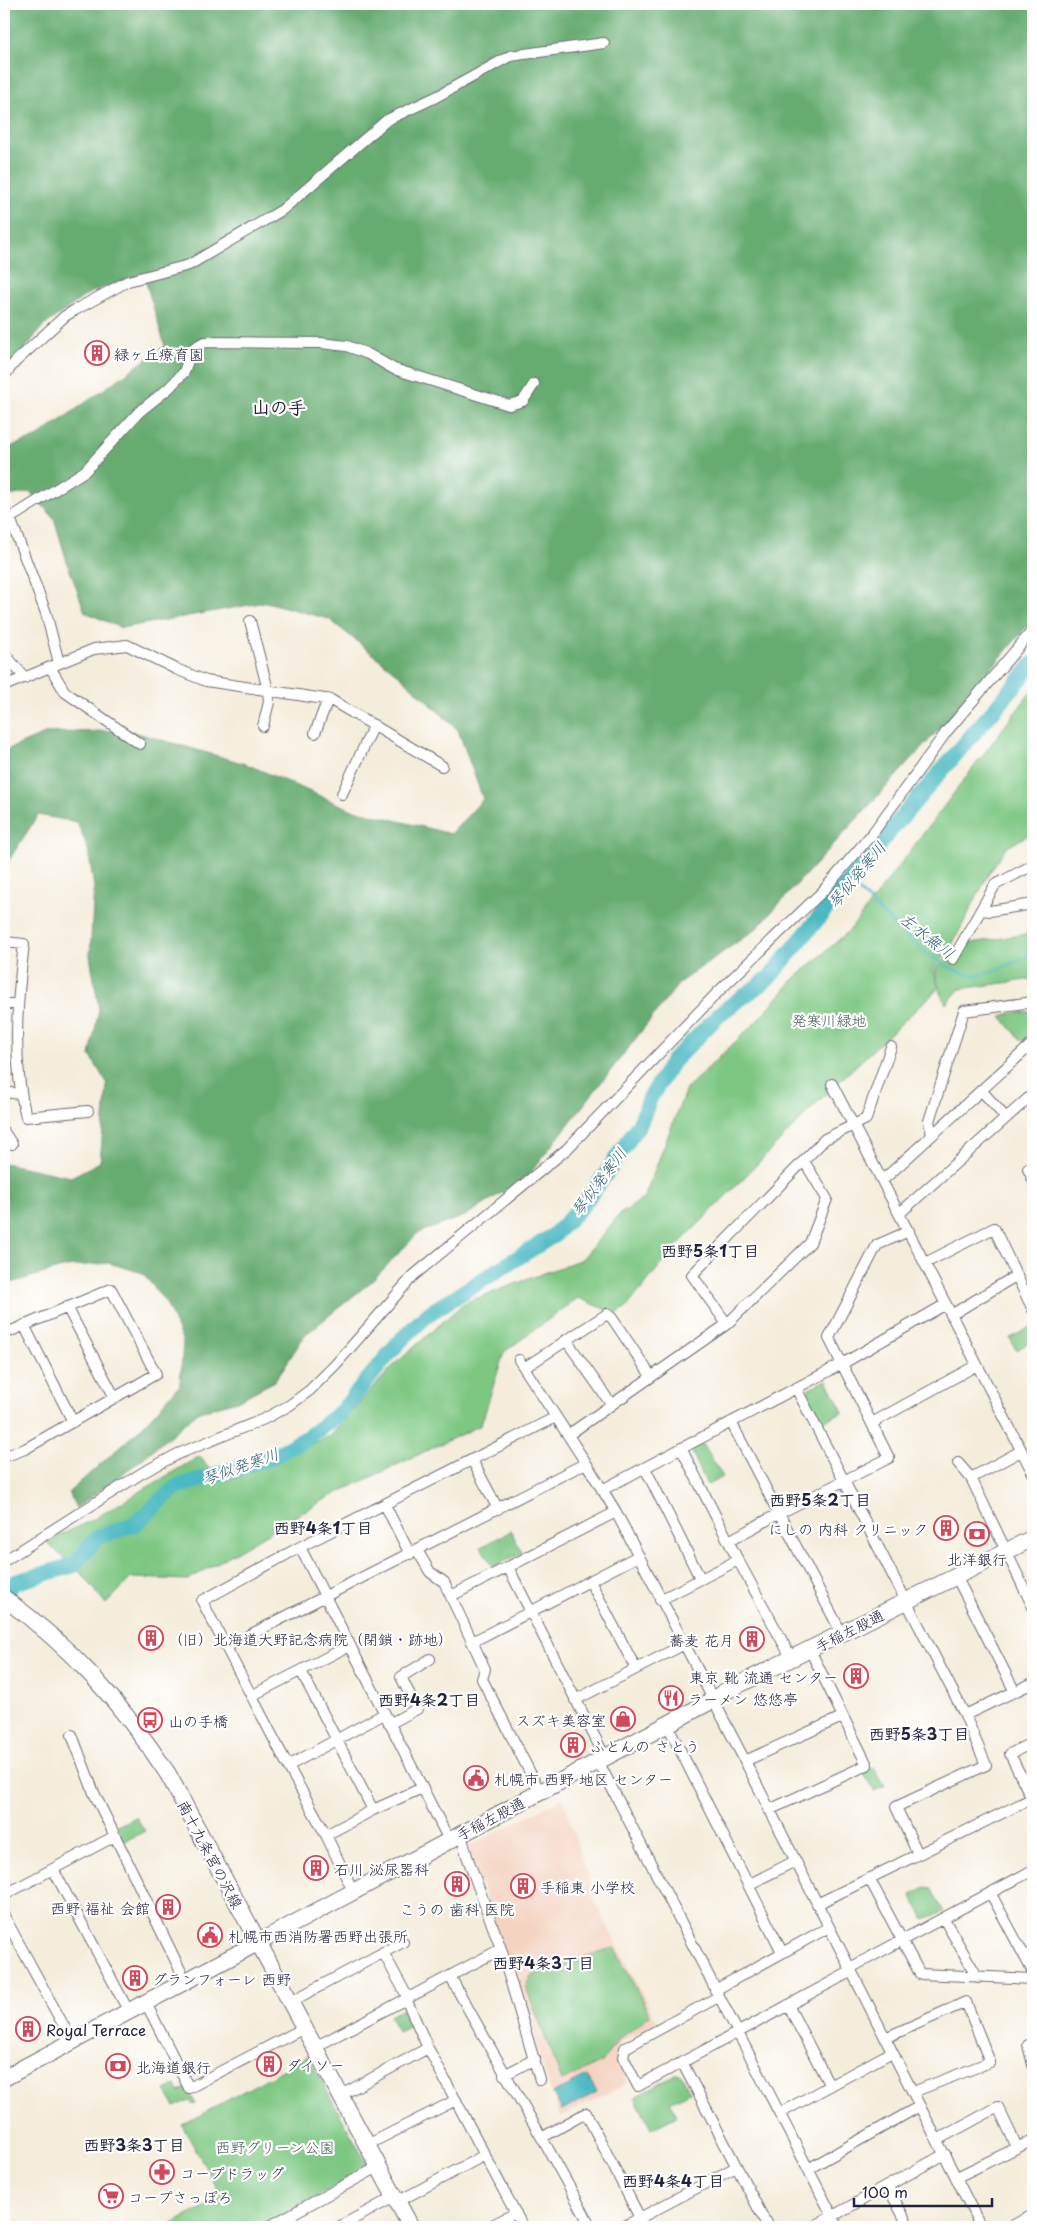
<svg xmlns="http://www.w3.org/2000/svg" width="1037" height="2231" viewBox="0 0 1037 2231" font-family="'Playpen Sans','Klee One',sans-serif">
<style>
.built{fill:#f4d3c0}
.green{fill:#7ec783;stroke:#50745f}
.forest{fill:#66ac71;stroke:#446756}
.water{fill:#4bb9c2;stroke:#366e7e}
.lines{fill:none;stroke-linecap:round;stroke-linejoin:round}
.stream{stroke:#4bb9c2;stroke-width:2.5}
.river{stroke:#4bb9c2;stroke-width:16}
.minor-casing{stroke:#6c6973;stroke-width:12}
.primary-casing{stroke:#6c6973;stroke-width:18}
.minor{stroke:#fff;stroke-width:10}
.primary{stroke:#fff;stroke-width:16}
.labels{text-anchor:middle;dominant-baseline:central;stroke-width:4.5;stroke-linejoin:round;paint-order:stroke}
.poi-label{font-size:15px;fill:#22223b;stroke:#fff;text-anchor:start}
.park-label{font-size:15px;fill:#425c54;stroke:#fff}
.street-label{font-size:15px;fill:#22223b;stroke:#fff}
.water-label{font-size:16px;font-style:italic;fill:#325e71;stroke:#fff}
.neighbourhood-label{font-size:16px;font-weight:bold;fill:#22223b;stroke:#fff}
.quarter-label{font-size:18px;font-weight:bold;fill:#22223b;stroke:#fff}
</style>
<rect width="100%" height="100%" fill="#fff"/>
<filter id="ink" filterUnits="userSpaceOnUse"><feTurbulence type="fractalNoise" baseFrequency=".02" numOctaves="2"/><feDisplacementMap in="SourceGraphic" scale="10" xChannelSelector="R" yChannelSelector="G"/><feConvolveMatrix kernelMatrix="1 2 1 2 8 2 1 2 1" color-interpolation-filters="sRGB"/></filter>
<filter id="wash" filterUnits="userSpaceOnUse"><feTurbulence type="fractalNoise" baseFrequency=".0096" numOctaves="4" result="noise"/><feDisplacementMap in="SourceGraphic" scale="20" xChannelSelector="R" yChannelSelector="G"/><feGaussianBlur stdDeviation="1.12" result="paint"/><feColorMatrix in="noise" values="0 0 0 0 0 0 0 0 0 0 0 0 0 0 0 0 0 1.4 0 .05"/><feComposite in="paint" operator="in"/></filter>
<g filter="url(#wash)">
<rect width="100%" height="100%" fill="#f5eddb"/>
<path class="built" d="M563 1798 596 1904 658 2023 622 2041 616 2052 628 2083 560 2117 468 1847Z"/>
<path class="green" d="M1033 689V832L1006 848 988 875 950 949 933 969 939 988 829 1091 670 1253 627 1307 616 1314 578 1298 504 1352 481 1425 329 1497 188 1580 131 1578 106 1604 84 1576 46 1542 94 1519 200 1456 208 1468 230 1480 329 1436 394 1365 464 1303 582 1259 620 1214 644 1198 686 1089 758 1020 792 981 850 930Z
M1033 933V979L960 989 946 1004 940 993 935 969 949 955 965 944Z
M1033 1011V1034L1023 1042 1001 1017 1007 1014Z
M1033 1326V1341L1016 1350 1010 1338Z
M827 1380 843 1412 821 1422 808 1395 809 1388Z
M703 1444 723 1477 707 1485 692 1452 694 1448Z
M511 1531 522 1553 493 1567 481 1547Z
M874 1767 885 1786 874 1791 863 1772Z
M136 1817 145 1831 123 1842 115 1827Z
M925 1887 931 1888 944 1912 924 1919 911 1895Z
M614 1947 650 2015 618 2040 602 2062 562 2081 526 1987 532 1975Z
M402 2009 410 2026 398 2032 390 2016Z
M308 2056 369 2168 260 2227H167L222 2197 182 2125Z
M678 2073 681 2074 690 2092 670 2102 677 2116 651 2129 635 2097Z
M176 2085 179 2092 186 2088 196 2104 193 2105 190 2101 185 2103 184 2102 175 2107 165 2091Z"/>
<path class="forest" d="M4 4H1033V619L953 714 756 929 680 982 528 1176 465 1216 418 1233 372 1281 305 1335 275 1381 237 1401 198 1412 141 1460 76 1508 69 1492 140 1429 180 1385 183 1342 166 1303 143 1273 109 1263 65 1267 4 1285V1163L71 1177 100 1162 107 1084 90 1055 99 1009 90 956 94 887 88 849 77 822 38 815 4 868V751L47 733 127 730 246 764 350 809 451 834 483 799 458 730 399 675 329 619 266 602 121 628 85 612 68 565 54 518 30 492 4 497V449L37 437 165 346 143 273 89 293 42 327 4 376Z"/>
<path class="water" d="M587 2076 597 2092 562 2110 553 2093Z"/>
<g class="lines">
<path class="stream" d="M849 881C875 906 939 977 976 975 996 974 1014 961 1033 955"/>
<path class="river" d="M4 1592 16 1582 74 1565 97 1538 136 1523 176 1487 272 1457 308 1437 341 1412 398 1343 428 1314 554 1235 582 1206 606 1174 641 1121 650 1098 673 1061 722 1012 769 978 896 824 1033 664"/>
</g>
</g>
<g filter="url(#ink)">
<g class="lines">
<defs>
<path id="minor" d="M4 376 15 362 65 316 75 310 128 281 189 265 282 210 387 120 436 97 510 56 604 43
M10 518 46 613 59 663
M4 522 85 471 139 412 169 388 184 372 192 349 204 342 321 343 347 346 368 354 394 369 509 405 523 401 534 384
M250 621 268 690 269 702 263 726
M4 653 25 678
M50 667 65 692 140 744
M4 686 94 649 127 645 176 669 206 681 331 700 442 766
M315 733 328 699
M342 794 374 725
M981 910 990 911 1033 904
M4 942 24 944C17 1001 12 1061 26 1117L88 1111
M953 959 995 885 1033 865
M4 1004H17
M832 1084 1033 1473
M981 1090 1006 1118
M4 1092 20 1094
M4 1132 12 1144
M932 1135 929 1121 964 1011 1033 1002
M1033 1167 1028 1169 1033 1180
M883 1180 1033 1043
M900 1213 1033 1094
M925 1263 994 1228 1033 1310
M67 1307 115 1398
M951 1315 1017 1275
M727 1324 692 1275 825 1139 866 1119 891 1047
M24 1325 73 1422
M4 1334 111 1289 156 1374 25 1449 9 1455H4
M566 1340 611 1404
M519 1360 586 1463 616 1512 745 1761 981 2227
M524 1368 607 1314 612 1318 651 1376
M796 1388 965 1715
M731 1422 842 1634
M872 1423 977 1365
M568 1435 727 1324 810 1243 827 1199 804 1161
M681 1448 738 1560 792 1659
M472 1460 498 1509
M958 1463 971 1478 1033 1607
M645 1468 700 1578
M971 1478 1021 1451
M602 1490 842 1364 946 1304
M385 1505 410 1554
M729 1541 778 1514 889 1458 829 1338 877 1245 909 1231
M300 1547 202 1601 288 1766 326 1835 353 1891
M417 1550 430 1572 444 1582 485 1669 482 1679 540 1792
M4 1561 142 1473 178 1454 264 1419 290 1405 310 1390 336 1364 413 1276 567 1149 719 991 823 891 872 834 947 731 1033 630
M508 1567 605 1757
M956 1576 1015 1692
M590 1581 636 1669
M451 1596 616 1512
M660 1600 738 1560
M472 1642 638 1556
M226 1647 586 1463
M301 1671 373 1810
M251 1696 349 1646
M575 1700 685 1644
M389 1724 417 1709 401 1677 430 1659
M667 1724 782 1952
M72 1735 94 1793 186 1982
M598 1761 838 2227
M745 1761 842 1717
M288 1766 384 1714
M1032 1799 1010 1754 1033 1742
M769 1810 867 1765 810 1650
M461 1834 467 1856 501 1949 540 2080
M326 1835 373 1810 422 1788
M449 1840 300 1547 556 1417
M918 1854 896 1807 986 1765 965 1715 1033 1683
M53 1869 129 2012
M869 1878 920 1974 1033 1979
M748 1885 795 1861
M991 1894 1033 1972
M4 1895 115 1836
M817 1904 1033 1798
M4 1916 73 2043
M944 1919 978 1978
M383 1952 408 1998
M850 1968 1033 1870
M450 1976C496 2060 546 2142 591 2227
M715 1990 829 1927
M718 1997 625 2048 623 2057 638 2086 852 1971
M406 1999 428 2048 523 2227
M290 2002 403 1942
M146 2003 189 2088 304 2028
M788 2005 830 2086
M885 2038 966 2002 990 2062 913 2092
M1028 2045 1033 2065
M315 2047 501 1949
M682 2062 768 2227
M504 2075 535 2059
M341 2095 428 2048
M780 2113 892 2052
M543 2137 586 2113 640 2218
M937 2140 998 2107 1017 2147
M367 2145 456 2100
M808 2169 920 2106
M957 2177 1033 2140
M888 2187 909 2227
M397 2202 485 2155
M290 2215 297 2227
M268 2227 378 2167
M339 2227 394 2197
M488 2227 516 2213
M623 2227 736 2167
M813 2227 945 2154
M1010 2227 1033 2215"/>
<path id="primary" d="M4 1598C73 1648 121 1703 168 1774L411 2227
M4 2078 713 1700 724 1692 1033 1538"/>
</defs>
<use href="#minor" class="minor-casing"/>
<use href="#primary" class="primary-casing"/>
<use href="#minor" class="minor"/>
<use href="#primary" class="primary"/>
</g>
</g>
<defs>
<symbol id="building-ring" viewBox="-11 -11 22 22"><circle r="9.5" fill="#fff" stroke="#d1495b" stroke-width="1.5"/><path d="M-4-6H4V6H1V3H-1V6H-4ZM-2.5-4.3h1.7v1.8h-1.7ZM.8-4.3h1.7v1.8H.8ZM-2.5-1h1.7V.8h-1.7ZM.8-1h1.7V.8H.8Z" fill="#d1495b"/></symbol>
<symbol id="bank-ring" viewBox="-11 -11 22 22"><circle r="9.5" fill="#fff" stroke="#d1495b" stroke-width="1.5"/><path d="M-6-4H6V4H-6ZM0-2.3a2.3 2.3 0 1 0 0 4.6a2.3 2.3 0 1 0 0-4.6Z" fill="#d1495b"/></symbol>
<symbol id="restaurant-ring" viewBox="-11 -11 22 22"><circle r="9.5" fill="#fff" stroke="#d1495b" stroke-width="1.5"/><path d="M-5-6h1v4h1v-4h1v4h1v-4h1v5L-1.5 .5V6h-2V.5L-5-1ZM5-6V6H3V1.5H1.5Q1.5-4 5-6Z" fill="#d1495b"/></symbol>
<symbol id="shop-ring" viewBox="-11 -11 22 22"><circle r="9.5" fill="#fff" stroke="#d1495b" stroke-width="1.5"/><path d="M-5-2.5h2.3a2.7 3.5 0 0 1 5.4 0H5L5.5 6h-11ZM-1.5-2.5h3a1.5 2.3 0 0 0-3 0Z" fill="#d1495b"/></symbol>
<symbol id="bus-ring" viewBox="-11 -11 22 22"><circle r="9.5" fill="#fff" stroke="#d1495b" stroke-width="1.5"/><path d="M-5-6H5V4H4V6H2V4H-2V6H-4V4H-5ZM-3.5-4V0h7V-4ZM-3.5 1.2v1.5H-2V1.2ZM2 1.2v1.5H3.5V1.2Z" fill="#d1495b"/></symbol>
<symbol id="civic-ring" viewBox="-11 -11 22 22"><circle r="9.5" fill="#fff" stroke="#d1495b" stroke-width="1.5"/><path d="M-.6-6.5H3V-4.5H.6V-3L4-1V1h2V6H-6V1h2V-1L-.6-3ZM-1.2 2.5V6h2.4V2.5Z" fill="#d1495b"/></symbol>
<symbol id="pharmacy-ring" viewBox="-11 -11 22 22"><circle r="9.5" fill="#fff" stroke="#d1495b" stroke-width="1.5"/><path d="M-2-6h4v4h4v4h-4v4h-4v-4h-4v-4h4Z" fill="#d1495b"/></symbol>
<symbol id="supermarket-ring" viewBox="-11 -11 22 22"><circle r="9.5" fill="#fff" stroke="#d1495b" stroke-width="1.5"/><path d="M-6-5.5h2.5l.6 2H6L4.5 2H-2.5L-4.4-4H-6ZM-1.5 3.2a1.3 1.3 0 1 0 .1 0ZM3 3.2a1.3 1.3 0 1 0 .1 0Z" fill="#d1495b"/></symbol>
</defs>
<g fill-rule="evenodd">
<use href="#building-ring" x="83" y="339" width="28" height="28"/>
<use href="#building-ring" x="932" y="1514" width="28" height="28"/>
<use href="#bank-ring" x="963" y="1520" width="28" height="28"/>
<use href="#building-ring" x="137" y="1624" width="28" height="28"/>
<use href="#building-ring" x="738" y="1625" width="28" height="28"/>
<use href="#building-ring" x="842" y="1662" width="28" height="28"/>
<use href="#restaurant-ring" x="657" y="1684" width="28" height="28"/>
<use href="#shop-ring" x="609" y="1705" width="28" height="28"/>
<use href="#bus-ring" x="136" y="1706" width="28" height="28"/>
<use href="#building-ring" x="559" y="1731" width="28" height="28"/>
<use href="#civic-ring" x="462" y="1764" width="28" height="28"/>
<use href="#building-ring" x="302" y="1854" width="28" height="28"/>
<use href="#building-ring" x="443" y="1870" width="28" height="28"/>
<use href="#building-ring" x="509" y="1872" width="28" height="28"/>
<use href="#building-ring" x="154" y="1893" width="28" height="28"/>
<use href="#civic-ring" x="196" y="1921" width="28" height="28"/>
<use href="#building-ring" x="121" y="1964" width="28" height="28"/>
<use href="#building-ring" x="14" y="2015" width="28" height="28"/>
<use href="#building-ring" x="255" y="2050" width="28" height="28"/>
<use href="#bank-ring" x="104" y="2052" width="28" height="28"/>
<use href="#pharmacy-ring" x="148" y="2158" width="28" height="28"/>
<use href="#supermarket-ring" x="97" y="2182" width="28" height="28"/>
</g>
<g class="labels">
<g class="poi-label">
<text x="114" y="353">緑ヶ丘療育園</text>
<text x="928" y="1528" text-anchor="end">にしの 内科 クリニック</text>
<text x="977" y="1558" text-anchor="middle">北洋銀行</text>
<text x="168" y="1638">（旧）北海道大野記念病院（閉鎖・跡地）</text>
<text x="734" y="1639" text-anchor="end">蕎麦 花月</text>
<text x="838" y="1676" text-anchor="end">東京 靴 流通 センター</text>
<text x="688" y="1698">ラーメン 悠悠亭</text>
<text x="606" y="1719" text-anchor="end">スズキ美容室</text>
<text x="168" y="1720">山の手橋</text>
<text x="590" y="1745">ふとんの さとう</text>
<text x="494" y="1778">札幌市 西野 地区 センター</text>
<text x="334" y="1868">石川 泌尿器科</text>
<text x="540" y="1886">手稲東 小学校</text>
<text x="150" y="1907" text-anchor="end">西野 福祉 会館</text>
<text x="457" y="1908" text-anchor="middle">こうの 歯科 医院</text>
<text x="228" y="1935">札幌市西消防署西野出張所</text>
<text x="152" y="1978">グランフォーレ 西野</text>
<text x="46" y="2029">Royal Terrace</text>
<text x="286" y="2064">ダイソー</text>
<text x="136" y="2066">北海道銀行</text>
<text x="180" y="2172">コープドラッグ</text>
<text x="128" y="2196">コープさっぽろ</text>
</g>
<g class="park-label">
<text x="829" y="1019">発寒川緑地</text>
<text x="275" y="2146">西野グリーン公園</text>
</g>
<g class="street-label">
<text transform="translate(849 1630) rotate(-27)">手稲左股通</text>
<text transform="translate(490 1818) rotate(-28)">手稲左股通</text>
<text transform="translate(211 1854) rotate(62)">南十九条宮の沢線</text>
</g>
<g class="water-label">
<text transform="translate(856 874) rotate(-50)">琴似発寒川</text>
<text transform="translate(928 935) rotate(38)">左水無川</text>
<text transform="translate(598 1181) rotate(-53)">琴似発寒川</text>
<text transform="translate(240 1465) rotate(-19)">琴似発寒川</text>
</g>
<g class="neighbourhood-label">
<text x="710" y="1250">西野5条1丁目</text>
<text x="820" y="1499">西野5条2丁目</text>
<text x="323" y="1527">西野4条1丁目</text>
<text x="429" y="1699">西野4条2丁目</text>
<text x="919" y="1733">西野5条3丁目</text>
<text x="543" y="1962">西野4条3丁目</text>
<text x="134" y="2144">西野3条3丁目</text>
<text x="673" y="2180">西野4条4丁目</text>
</g>
<g class="quarter-label">
<text x="279" y="406">山の手</text>
</g>
</g>
<rect width="1037" height="2231" fill="none" stroke="#fff" stroke-width="20"/>
<path d="M854 2198v8h138v-8" fill="none" stroke="#22223b" stroke-width="2.5"/>
<text x="862" y="2198" font-size="15" fill="#22223b" stroke="#ffffff" stroke-width="4" paint-order="stroke">100 m</text>
</svg>
